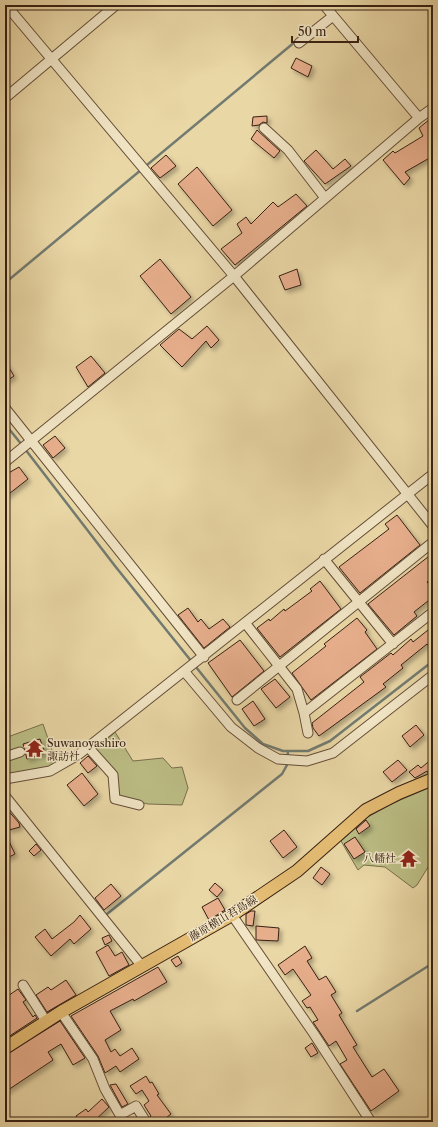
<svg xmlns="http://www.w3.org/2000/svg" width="438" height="1127" viewBox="0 0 438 1127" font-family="'Libre Caslon Text','Noto Serif JP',serif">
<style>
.green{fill:#bbbd84;stroke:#796e4c}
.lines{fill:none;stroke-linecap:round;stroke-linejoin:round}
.stream{stroke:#727b71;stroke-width:2.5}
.building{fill:#e7ae8c;stroke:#372013;filter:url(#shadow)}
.minor-casing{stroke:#644e38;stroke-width:11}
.major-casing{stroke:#372013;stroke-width:14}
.minor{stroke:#f1e5c5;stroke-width:9}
.major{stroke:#e5bc73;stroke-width:12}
.labels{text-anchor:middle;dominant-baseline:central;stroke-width:3;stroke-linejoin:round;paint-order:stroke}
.poi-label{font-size:11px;fill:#372013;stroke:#f1e5c5;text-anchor:start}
.street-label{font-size:11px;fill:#372013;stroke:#f1e5c5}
</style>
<defs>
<filter id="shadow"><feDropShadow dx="3" dy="3" stdDeviation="2" flood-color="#0004"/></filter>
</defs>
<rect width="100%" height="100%" fill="#ead7a6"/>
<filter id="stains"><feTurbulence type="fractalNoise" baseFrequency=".005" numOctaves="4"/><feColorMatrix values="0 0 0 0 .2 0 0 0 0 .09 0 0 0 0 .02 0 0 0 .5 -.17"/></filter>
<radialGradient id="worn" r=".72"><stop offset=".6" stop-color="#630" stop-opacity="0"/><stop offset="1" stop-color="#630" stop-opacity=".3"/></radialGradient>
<path class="green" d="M43 724 57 765 5 777V738Z
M115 732 133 761 163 758 172 768 182 767 188 788 182 805 148 804 117 797 116 774 94 750Z
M433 786V859L417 885 413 888 385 867 364 865 358 870 341 841 368 817 391 804Z"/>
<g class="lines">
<path class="stream" d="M332 11 340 5
M5 283 296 41
M5 424 22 445
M25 449 115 566 216 692 245 728 263 744 283 751H308L330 741 433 661
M107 914 282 774 287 765 288 751
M357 1011 433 963"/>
</g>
<path class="building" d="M296 58 312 66 308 77 291 68Z
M267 116V123L263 122 259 125 252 126 253 117Z
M430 119 433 126V156L405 172 410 178 404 185 383 160 393 151 395 153 423 136 419 128Z
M257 130 280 151 274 158 251 139Z
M316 150 333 169 345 159 351 166 325 184 304 161Z
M166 155 176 166 160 178 151 168Z
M197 167 232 210 213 226 178 184Z
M296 194 307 206 235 265 221 249 242 233 237 224 246 217 251 224 273 202 278 207Z
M160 259 191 297 171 314 140 276Z
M297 269 301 285 285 290 279 276Z
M207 326 219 340 211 348 206 341 182 367 160 345 179 329 192 339Z
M91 356 105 373 88 387 76 367Z
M5 361 14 376 5 382Z
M55 436 65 448 53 458 43 445Z
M19 467 28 479 5 497V475Z
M397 515 420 545 360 593 339 567 389 529 385 524Z
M433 553V577L427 582 433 589V597L414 612 417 616 394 635 368 604Z
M320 581 341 609 280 657 257 628 269 619 270 621 284 609 285 611 312 591 310 589Z
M188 608 198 622 201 619 209 629 223 619 230 627 204 648 178 615Z
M357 618 367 630 365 632 377 649 311 700 292 673 326 646 324 644Z
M433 626V651L427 644 401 665 403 668 383 684 386 687 319 736 313 728 312 723 364 682 360 677 391 653 393 655 411 639 413 642Z
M240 640 264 671 232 697 208 663Z
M275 679 290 697 276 708 261 689Z
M253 701 265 719 254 726 242 709Z
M416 725 424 735 410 747 402 736Z
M40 739 45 753 27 759 23 744Z
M88 756 97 766 88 773 80 763Z
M433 758V772L428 773 427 771 415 778 409 772 418 765 421 768Z
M398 760 407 770 392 782 383 772Z
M82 773 98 794 84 806 67 785Z
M5 807 19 823 20 827 9 830 5 827Z
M366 820 370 826 359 834 356 829Z
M284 830 297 847 283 858 270 841Z
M5 833 15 854 5 859Z
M355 837 365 852 354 859 344 844Z
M36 844 41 850 34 856 29 851Z
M321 867 330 874 322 885 313 878Z
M215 883 223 890 217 897 209 890Z
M111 884 121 896 104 910 95 898Z
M218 898 225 910 209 920 202 907Z
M251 911H255L253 926 246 925V914Z
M80 915 91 929 74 944 70 939 51 956 35 937 45 929 52 939 74 922Z
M256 926 279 928 278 941 256 940Z
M109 935 112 941 105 945 102 938Z
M108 945 115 956 122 952 129 965 109 976 96 952Z
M305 946 312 958 307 961 319 980 326 976 336 992 331 995 342 1013 339 1015 357 1045 353 1047 372 1077 384 1069 399 1091 371 1111 340 1064 347 1060 336 1041 329 1046 313 1022 318 1020 310 1007 307 1008 302 1001 311 995 293 969 285 975 278 965Z
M178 956 182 963 176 967 171 960Z
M158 967 167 982 134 1001 133 999 110 1011 121 1030 105 1040 111 1052 115 1049 120 1056 132 1048 139 1059 120 1072 116 1066 105 1073 98 1056 71 1016Z
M66 980 76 995 47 1012 36 995 48 987 51 990Z
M18 989 26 1000 23 1002 33 1017 35 1015 37 1018 5 1039V998Z
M60 1021 85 1058 73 1065 61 1044 48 1052 53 1060 5 1092V1055Z
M312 1043 318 1053 311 1057 305 1048Z
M146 1076 150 1083 152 1082 159 1094 157 1095 171 1114 167 1117 171 1122H153L150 1117 151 1116 144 1105 149 1101 142 1090 136 1094 130 1086Z
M116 1084 128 1104 122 1107 110 1085Z
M102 1099 109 1107 93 1122H80L76 1116 86 1109 88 1112Z"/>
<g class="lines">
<defs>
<path id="minor" d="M6 5 234 276 433 526
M324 5 419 118
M299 43 333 16
M5 98 116 5
M264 128 288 150 325 198
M5 408 204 657
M5 462 234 276 419 118 433 108
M324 559 393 644
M246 624 297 689 304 713 433 612
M184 671 231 727 258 748 278 759 307 761 333 753 433 675
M237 700 433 542
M304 713 308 733
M88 747 113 775 115 799 139 805
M5 757 20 752
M5 779 50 771 78 755 433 474
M5 796 141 965
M232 915 314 1034 371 1122
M23 985 46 1021
M61 1012 93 1059 105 1089 120 1115 136 1106 146 1122"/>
<path id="major" d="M5 1048 61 1012 232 915 297 871 366 810 399 793 433 779"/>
</defs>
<use href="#minor" class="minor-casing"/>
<use href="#major" class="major-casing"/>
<use href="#minor" class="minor"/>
<use href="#major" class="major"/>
</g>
<defs>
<symbol id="temple-bare" viewBox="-9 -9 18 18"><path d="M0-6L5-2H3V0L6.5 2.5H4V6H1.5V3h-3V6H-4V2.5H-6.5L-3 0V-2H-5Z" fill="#8f2418" stroke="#f1e5c5" stroke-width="2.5" paint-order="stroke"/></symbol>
</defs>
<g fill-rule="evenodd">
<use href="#temple-bare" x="22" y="736" width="25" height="25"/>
<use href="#temple-bare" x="396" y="846" width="25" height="25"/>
</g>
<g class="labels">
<g class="poi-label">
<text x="47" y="743">Suwanoyashiro<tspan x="47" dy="13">諏訪社</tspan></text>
<text x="396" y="858" text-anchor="end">八幡社</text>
</g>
<g class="street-label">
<text transform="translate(223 918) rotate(-31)">藤原横山君島線</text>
</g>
</g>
<rect width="438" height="1127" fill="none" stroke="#ead7a6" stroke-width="20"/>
<rect x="6" y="6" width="426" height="1115" fill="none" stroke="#372013" stroke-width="2"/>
<rect x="10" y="10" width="418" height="1107" fill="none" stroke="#372013"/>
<path d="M292 36v6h66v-6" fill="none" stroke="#372013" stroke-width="2"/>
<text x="298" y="36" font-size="12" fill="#372013" stroke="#f1e5c5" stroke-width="3" paint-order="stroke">50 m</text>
<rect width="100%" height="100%" filter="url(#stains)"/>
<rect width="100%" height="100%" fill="url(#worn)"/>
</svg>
